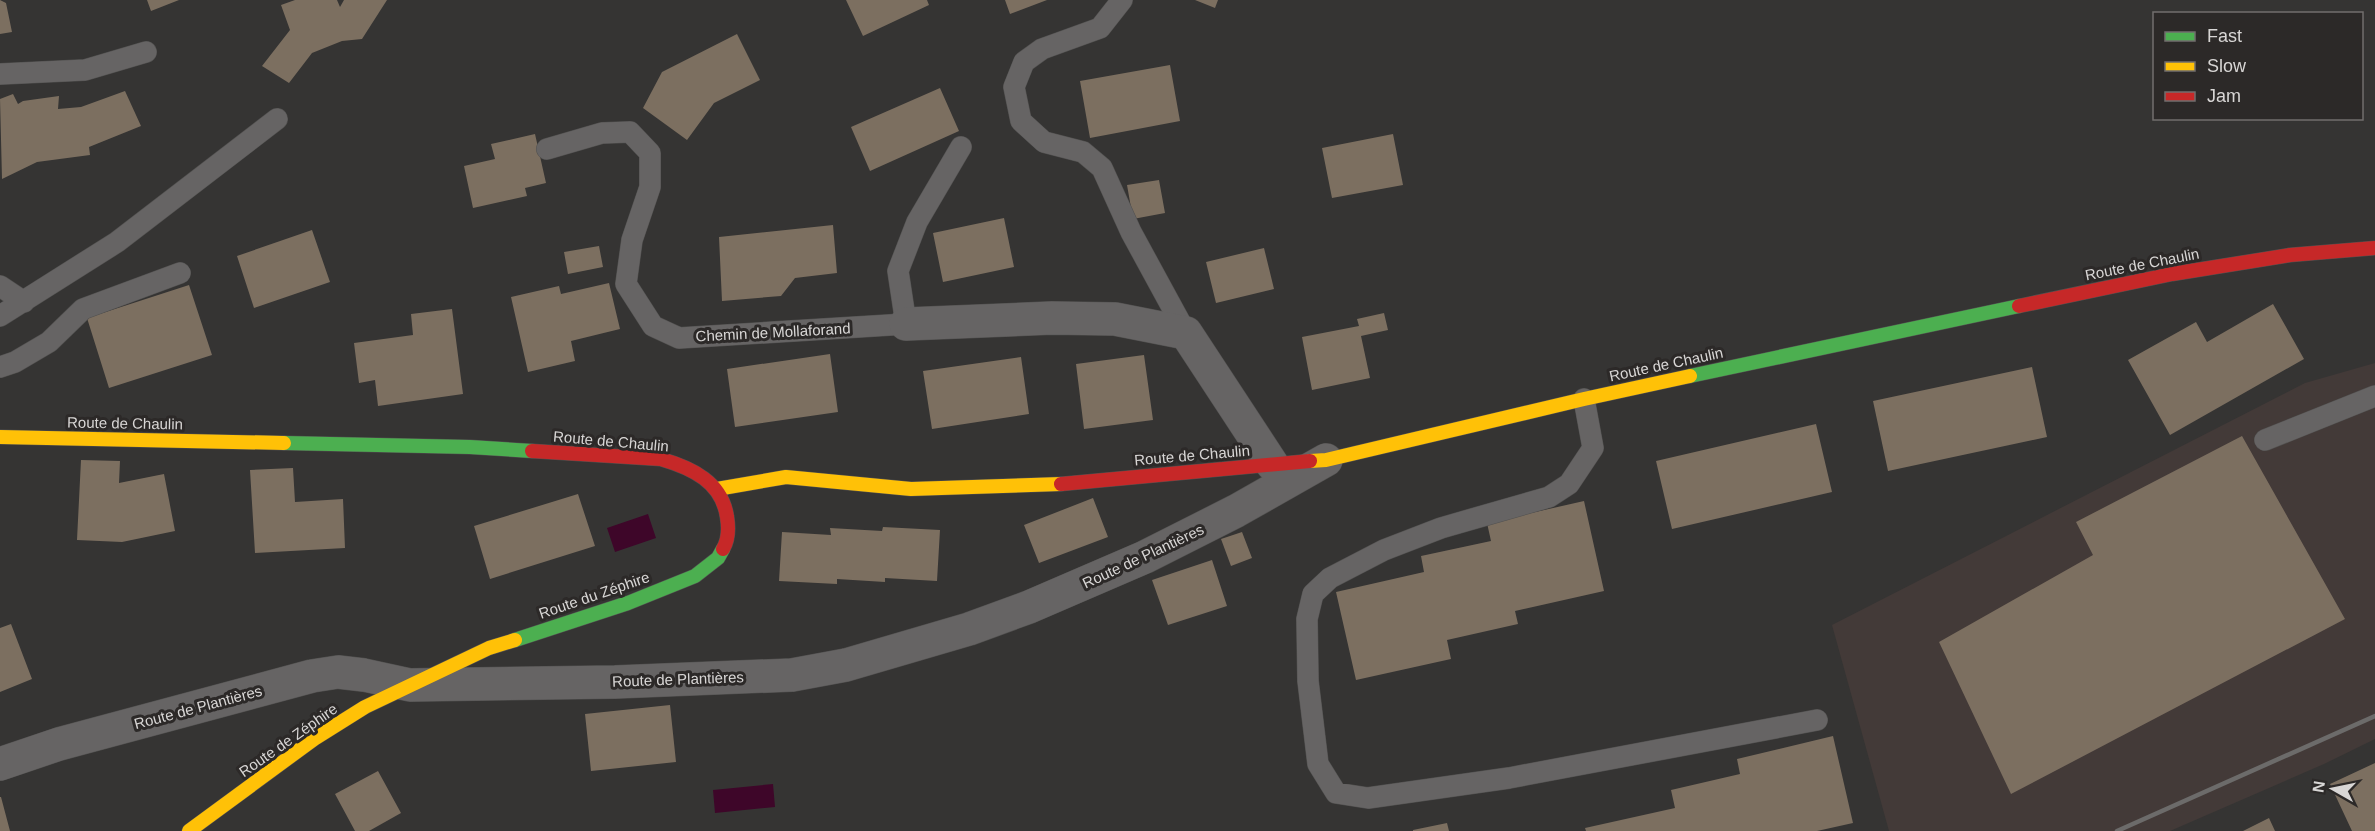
<svg xmlns="http://www.w3.org/2000/svg" width="2375" height="831" viewBox="0 0 2375 831" font-family="Helvetica,sans-serif">
<style>
.built{fill:#433a38}
.water{fill:#3e0629}
.building{fill:#7c6f60}
.lines{fill:none;stroke-linecap:round;stroke-linejoin:round}
.lane-casing{stroke:#525150;stroke-width:22}
.street-casing{stroke:#525150;stroke-width:34}
.fast-casing{stroke:#525150;stroke-width:15}
.slow-casing{stroke:#525150;stroke-width:15}
.jam-casing{stroke:#525150;stroke-width:15}
.lane{stroke:#666464;stroke-width:21}
.street{stroke:#666464;stroke-width:33}
.fast{stroke:#4caf50;stroke-width:14}
.slow{stroke:#ffc107;stroke-width:14}
.jam{stroke:#c62828;stroke-width:14}
.rail{stroke:#6c6b6a;stroke-width:4.5}
.labels{text-anchor:middle;dominant-baseline:central;stroke-width:6;stroke-linejoin:round;paint-order:stroke}
.street-label{font-size:15px;fill:#d8d6d5;stroke:#2c2928}
</style>
<rect width="100%" height="100%" fill="#353433"/>
<path class="built" d="M2375 363V739L2324 764 2170 831H1889L1832 625 2305 383Z"/>
<path class="water" d="M648 514 656 538 615 552 607 528Z
M773 784 775 807 715 813 713 790Z"/>
<path class="building" d="M0 0 6 3 12 32 0 34Z
M147 0H179L151 11Z
M295 0H337L340 7 344 0H387L362 39 342 41 312 53 289 83 262 66 290 30 281 5Z
M846 0H927L929 5 863 36Z
M1005 0H1047L1010 14Z
M1195 0H1218L1215 8Z
M737 34 760 80 714 103 687 140 643 108 662 72Z
M1170 65 1180 121 1090 138 1080 81Z
M940 88 959 131 870 171 851 127Z
M125 91 141 126 89 147 90 155 37 162 2 179 0 99 13 94 18 104 23 101 59 96 58 109 81 107Z
M535 134 546 183 525 188 527 196 473 208 464 166 495 159 491 144Z
M1393 134 1403 185 1332 198 1322 148Z
M1159 180 1165 213 1133 219 1127 185Z
M1004 218 1014 267 943 282 933 233Z
M833 225 837 273 795 278 781 296 722 301 719 237Z
M312 230 330 282 254 308 237 256Z
M599 246 603 267 568 274 564 252Z
M1264 248 1274 289 1216 303 1206 262Z
M609 283 620 329 571 341 575 361 528 372 511 297 559 286 561 294Z
M189 285 212 355 109 388 87 318Z
M2273 304 2304 359 2170 435 2128 360 2196 322 2207 342Z
M452 309 463 394 378 406 375 380 359 383 354 343 413 335 411 314Z
M1384 313 1388 330 1361 336 1370 378 1312 390 1302 337 1359 326 1357 319Z
M830 354 838 412 735 427 727 369Z
M1144 355 1153 420 1084 429 1076 364Z
M1021 357 1029 414 932 429 923 371Z
M2032 367 2047 437 1888 471 1873 401Z
M1816 424 1832 492 1672 529 1656 461Z
M2242 436 2345 619 2011 794 1939 642 2093 555 2076 522Z
M81 460 120 461 119 483 164 474 175 531 122 542 77 540Z
M293 468 295 502 343 499 345 548 255 553 250 470Z
M578 494 595 546 490 579 474 526Z
M1093 498 1108 537 1039 563 1024 525Z
M1584 501 1604 591 1515 611 1518 624 1447 640 1451 659 1356 680 1336 592 1424 572 1421 556 1491 541 1487 523Z
M883 527 940 530 937 581 885 578V582L837 579V584L779 581 782 532 831 535 830 528 882 531Z
M1242 532 1252 558 1231 566 1221 539Z
M1212 560 1227 606 1168 625 1152 580Z
M11 624 32 679 0 692V628Z
M670 705 676 762 591 771 585 714Z
M1833 736 1853 823 1817 831H1586L1585 828 1675 808 1671 790 1740 774 1737 759Z
M2375 763V831H2352L2330 784Z
M378 771 401 813 369 831H355L335 794Z
M0 797H1L10 831H0Z
M2269 818 2275 831H2243Z
M1447 823 1449 831H1413V830Z"/>
<g class="lines">
<defs>
<path id="lane" d="M1122 0 1100 28 1042 49 1024 62 1014 87 1021 121 1044 142 1083 152 1102 168 1131 232 1186 333
M0 74 85 70 146 52
M547 149 602 133 630 132 650 153V187L632 240 626 284 653 326 679 338 906 324 898 271 917 222 961 147
M0 286 24 302
M0 316 117 242 277 119
M0 367 15 362 49 342 83 309 180 273
M1584 399 1593 448 1569 484 1549 497 1441 528 1384 550 1330 578 1313 594 1307 619 1308 681 1318 764 1336 793 1368 798 1509 778 1817 720
M2265 440 2375 396"/>
<path id="street" d="M906 324 1052 318 1115 319 1186 333 1272 464
M0 764 59 744 312 676 338 672 364 675 410 685 615 682 792 675 846 665 969 629 1029 607 1145 557 1236 511 1326 460"/>
<path id="fast" d="M1690 376 2019 306
M284 443 470 447 532 451
M515 640 628 603 695 576 718 558 723 549"/>
<path id="slow" d="M0 437 284 443
M1310 461 1326 460 1584 399 1690 376
M717 489 786 477 911 489 1061 484
M189 831 314 739 365 707 489 648 515 640"/>
<path id="jam" d="M2019 306 2172 274 2290 255 2375 248
M532 451 661 459C692 468 722 482 727 517 729 529 729 539 723 549
M1061 484 1310 461"/>
</defs>
<use href="#lane" class="lane-casing"/>
<use href="#street" class="street-casing"/>
<use href="#fast" class="fast-casing"/>
<use href="#slow" class="slow-casing"/>
<use href="#jam" class="jam-casing"/>
<use href="#lane" class="lane"/>
<use href="#street" class="street"/>
<use href="#fast" class="fast"/>
<use href="#slow" class="slow"/>
<use href="#jam" class="jam"/>
<path class="rail" d="M2117 831 2375 716"/>
</g>
<g class="labels">
<g class="street-label">
<text transform="translate(2142 264) rotate(-11)">Route de Chaulin</text>
<text transform="translate(773 332) rotate(-3)">Chemin de Mollaforand</text>
<text transform="translate(1666 364) rotate(-12)">Route de Chaulin</text>
<text transform="translate(125 423) rotate(1)">Route de Chaulin</text>
<text transform="translate(611 441) rotate(5)">Route de Chaulin</text>
<text transform="translate(1192 455) rotate(-5)">Route de Chaulin</text>
<text transform="translate(1143 556) rotate(-25)">Route de Plantières</text>
<text transform="translate(594 595) rotate(-19)">Route du Zéphire</text>
<text transform="translate(678 679) rotate(-2)">Route de Plantières</text>
<text transform="translate(198 707) rotate(-15)">Route de Plantières</text>
<text transform="translate(288 740) rotate(-35)">Route de Zéphire</text>
</g>
</g>
<rect x="2153" y="12" width="210" height="108" fill="#2c2928" stroke="#716e6d" stroke-width="1.5"/>
<rect x="2165" y="32" width="30" height="9" fill="#4caf50" stroke="#716e6d" stroke-width="1.5"/>
<text x="2207" y="42" font-size="18" fill="#d8d6d5">Fast</text>
<rect x="2165" y="62" width="30" height="9" fill="#ffc107" stroke="#716e6d" stroke-width="1.5"/>
<text x="2207" y="72" font-size="18" fill="#d8d6d5">Slow</text>
<rect x="2165" y="92" width="30" height="9" fill="#c62828" stroke="#716e6d" stroke-width="1.5"/>
<text x="2207" y="102" font-size="18" fill="#d8d6d5">Jam</text>
<g transform="translate(2333 789) rotate(279)" stroke="#2c2928" stroke-width="4.5" paint-order="stroke">
<path d="M0-4.5L10 22L0 15L-10 22Z" fill="#d8d6d5"/>
<text y="-9" font-size="16" font-weight="bold" text-anchor="middle" fill="#d8d6d5">N</text>
</g>
</svg>
